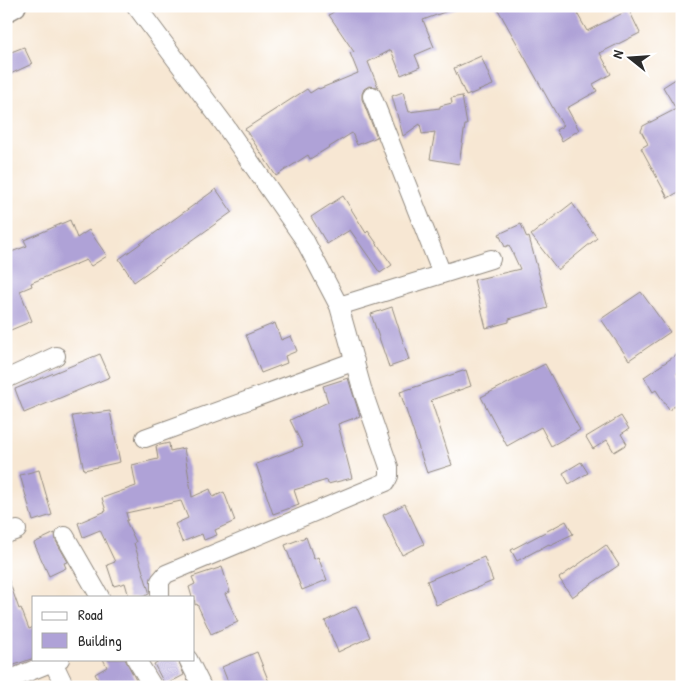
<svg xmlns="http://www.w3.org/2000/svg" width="688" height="693" viewBox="0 0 688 693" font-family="'Patrick Hand',sans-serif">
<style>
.building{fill:#afa2d7}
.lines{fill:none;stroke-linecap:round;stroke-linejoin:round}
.minor-casing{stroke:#91897f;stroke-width:20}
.major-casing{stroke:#91897f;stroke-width:24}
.minor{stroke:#fff;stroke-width:18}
.major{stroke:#fff;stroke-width:21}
</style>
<rect width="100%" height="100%" fill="#fff"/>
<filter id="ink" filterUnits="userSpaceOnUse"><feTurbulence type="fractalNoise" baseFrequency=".02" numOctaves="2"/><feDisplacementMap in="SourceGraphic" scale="10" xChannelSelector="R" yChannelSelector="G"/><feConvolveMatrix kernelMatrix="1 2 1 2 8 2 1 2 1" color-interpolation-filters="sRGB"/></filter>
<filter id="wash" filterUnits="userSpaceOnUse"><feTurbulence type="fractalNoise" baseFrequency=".0096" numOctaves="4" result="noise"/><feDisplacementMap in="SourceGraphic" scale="20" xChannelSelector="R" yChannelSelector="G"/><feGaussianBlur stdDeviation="1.12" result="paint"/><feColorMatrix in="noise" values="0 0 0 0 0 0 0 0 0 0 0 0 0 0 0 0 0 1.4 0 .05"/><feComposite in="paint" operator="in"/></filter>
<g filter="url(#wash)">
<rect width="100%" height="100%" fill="#f7e7d3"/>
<g id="blocks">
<path class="building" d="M342 6 458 7 423 20 434 47 415 55 420 67 401 75 391 50 368 62 378 87 369 86 364 89 362 94V99L377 137 357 145 352 133 310 159 308 155 276 176 245 129 307 89 310 93 318 88 319 89 358 73 350 53 354 52 329 15Z
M496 6H573L587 31 629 10 640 33 600 53 611 74 593 84 597 91 567 108 579 130 562 141 556 130 563 126Z
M24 47 32 64 6 76V54Z
M481 56 493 85 466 96 454 68Z
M682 75V190L668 198 641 148 648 144 641 131 643 126 676 109 663 87Z
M403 92 409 112 440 108V106L452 103 451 98 462 96 467 125H465L459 164 430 159 435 132 422 134 420 124 403 136 392 96Z
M216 189 232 212 134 282 119 259Z
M343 196 366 233 368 231 392 265 380 273 350 230 327 244 311 217Z
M572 203 597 238 558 270 531 235Z
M70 220 77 238 89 230 107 256 91 266 86 260 31 283 32 286 20 291 32 321 6 332V254L27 246 24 240Z
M521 224 527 238 529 237 548 308 509 319V322L486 328 474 280 520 269 509 245 505 247 499 234Z
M641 292 670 332 629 360 601 319Z
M392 307 409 360 389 367 371 314Z
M275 323 281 340 291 336 297 351 285 356 287 363 261 373 246 335Z
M682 351V370L677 373 682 380V401L669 410 656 390 653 392 644 377Z
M100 354 110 377 24 413 15 389Z
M545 364 580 430 551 446 541 427 507 446 481 397Z
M466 370 471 386 431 400 452 465 427 473 400 392Z
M348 378 360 416 338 424 352 478 328 484 327 480 294 490 299 505 273 514 256 464 303 446 290 420 328 402 323 386Z
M110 411 120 462 84 470 72 416Z
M621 416 629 429 621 434 627 444 614 452 607 440 593 449 586 437Z
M169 443 170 451 184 448 192 497 210 489 213 497 224 492 235 521 215 530 217 535 204 540 202 534 182 542 175 524 188 518 181 501 126 513 128 520 126 521 136 542 134 543 149 591V594L143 597H129L125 583 114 586 107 565 115 562 100 530 83 537 78 523 106 511 102 498 136 486 132 465 158 459 156 446Z
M581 462 588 473 569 484 563 473Z
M39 470 52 515 33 521 20 475Z
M405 504 424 544 402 555 383 515Z
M566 521 573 534 550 545 549 544 517 561 511 550Z
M55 533 56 541 68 562 64 563 66 568 49 576 34 543Z
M306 537 314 559 318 557 327 580 302 590 285 545Z
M606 545 619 565 572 597 559 578Z
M484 557 493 581 436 605 427 581Z
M222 567 230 592 225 594 238 622 211 634 197 604 195 605 194 597H192L189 587 195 584 192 577Z
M6 578H8L19 609 21 608 29 629 34 627V658L6 668Z
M356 606 370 637 338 652 325 621Z
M257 652 271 687H230L222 667Z
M103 659H125L137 682 129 687H102L95 674 107 667Z
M162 659H178L184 675 165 685 154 664Z"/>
</g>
</g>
<g filter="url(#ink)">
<use href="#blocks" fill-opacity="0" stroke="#91897f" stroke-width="1"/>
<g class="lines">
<defs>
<path id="minor" d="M136 6 224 124 304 239 339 306 363 392 389 467V476L386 482 166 574 160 581V597
M372 96 442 274
M339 306 491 259
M6 379 56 356
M145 438 355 361
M6 534 17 530
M65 536 100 597
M136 659 153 687
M188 659 202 687
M53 662 65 687
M6 681 60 659"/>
<path id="major" d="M6 11 15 6"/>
</defs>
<use href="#minor" class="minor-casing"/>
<use href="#major" class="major-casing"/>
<use href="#minor" class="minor"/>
<use href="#major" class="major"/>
</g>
</g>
<rect width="688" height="693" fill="none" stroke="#fff" stroke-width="25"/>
<rect x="32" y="596" width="162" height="65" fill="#ffffff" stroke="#aaaaaa"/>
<rect x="42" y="612" width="25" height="8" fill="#ffffff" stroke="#aaaaaa"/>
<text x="78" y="620" font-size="15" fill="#2b2b2b">Road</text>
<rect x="42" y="633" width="25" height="15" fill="#afa2d7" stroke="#aaaaaa"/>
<text x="78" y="646" font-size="15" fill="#2b2b2b">Building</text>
<g transform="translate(630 58) rotate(287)" stroke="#ffffff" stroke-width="4" paint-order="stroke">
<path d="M0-4L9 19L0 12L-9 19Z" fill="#2b2b2b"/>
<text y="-8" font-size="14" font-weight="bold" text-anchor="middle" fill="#2b2b2b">N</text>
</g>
</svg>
